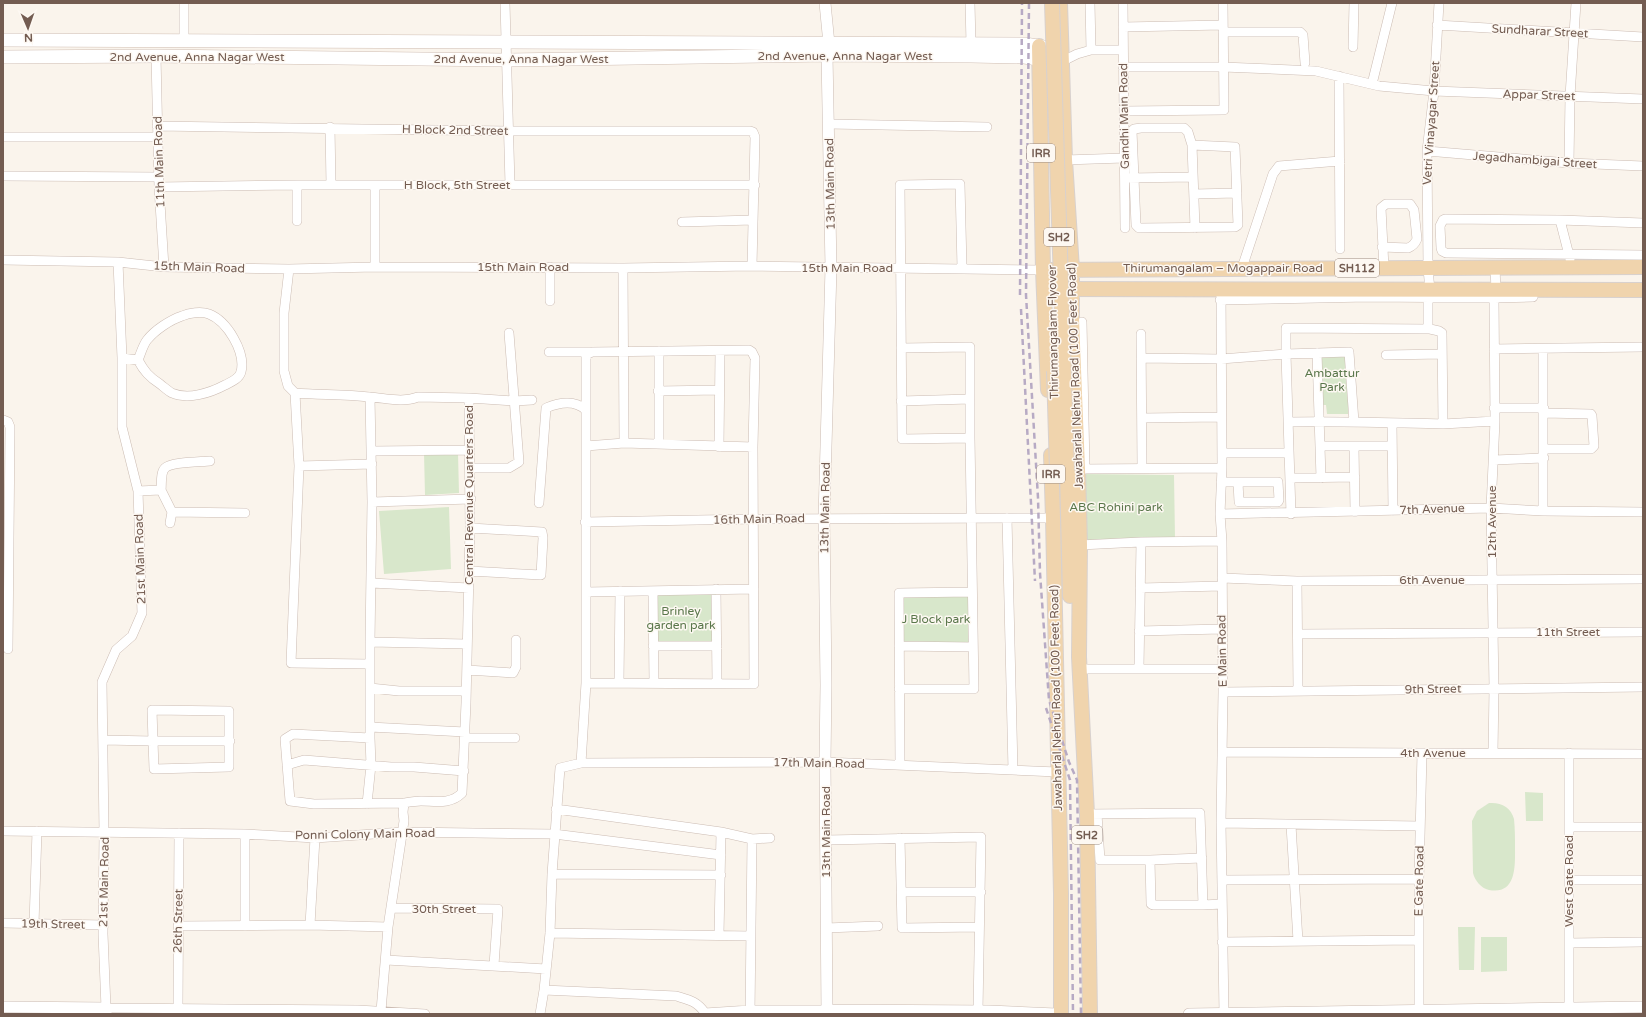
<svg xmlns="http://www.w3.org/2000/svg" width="1646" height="1017" viewBox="0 0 1646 1017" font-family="'Varela Round',sans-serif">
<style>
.green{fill:#d8e7cb}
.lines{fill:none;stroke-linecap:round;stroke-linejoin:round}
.minor-casing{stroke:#ccbcb3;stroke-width:10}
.tertiary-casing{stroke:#ccbcb3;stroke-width:12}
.secondary-casing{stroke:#d0beb3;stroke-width:14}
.primary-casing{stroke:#d8d1ce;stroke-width:16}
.minor{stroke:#fff;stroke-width:9}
.tertiary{stroke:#fff;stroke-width:11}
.secondary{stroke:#fff;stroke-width:13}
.primary{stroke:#f0d4ad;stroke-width:14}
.rail{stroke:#b7aac4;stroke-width:2.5;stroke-dasharray:6 4;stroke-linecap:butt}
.primary-bridge-casing{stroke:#d8d1ce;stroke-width:16;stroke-linecap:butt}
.primary-bridge{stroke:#f0d4ad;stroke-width:14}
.labels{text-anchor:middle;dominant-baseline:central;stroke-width:3;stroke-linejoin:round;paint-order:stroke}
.shield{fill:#fdf8f2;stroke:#9c8b81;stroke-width:1}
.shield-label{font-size:11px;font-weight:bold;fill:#735c51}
.street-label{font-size:12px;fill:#735c51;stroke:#fdf8f2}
.park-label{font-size:12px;fill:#5a774b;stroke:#fdf8f2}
</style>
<rect width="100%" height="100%" fill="#faf4ec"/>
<path class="green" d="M1348 355V414H1327L1326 405H1317V356Z
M424 453H458L459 493 425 495Z
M1082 474 1174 475 1175 538 1085 541Z
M449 507 451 569 384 574 379 511Z
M716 589 717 646H653V591Z
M972 592 973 647 899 646V593Z
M1525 792 1543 793V821H1526Z
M1489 803C1501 802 1511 807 1514 819 1515 829 1515 838 1515 847 1515 865 1517 895 1489 890 1481 888 1475 881 1473 873L1472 821 1477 811Z
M1458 927H1475L1474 970H1459Z
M1481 937H1507V971L1481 972Z"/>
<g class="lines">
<defs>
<path id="minor" d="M505 3 510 185
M970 3 971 44
M1090 3 1091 50
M1123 3 1125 228
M1437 25 1643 37
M1123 27 1223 25
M1223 32H1300L1303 35 1305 63
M184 40V3
M1353 47 1354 3
M156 56 159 187 164 267
M1061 62 1077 54 1091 50H1123
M1123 67H1223L1316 71 1379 86 1434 91 1643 99
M1339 76 1340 249
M1372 84 1392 3
M1124 111 1224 110 1223 3
M829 124 987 127
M157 126 508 131H750L753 132 755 137 752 266
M330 127 331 185
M1141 128H1184L1188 132 1192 145 1235 147 1238 225 1235 227 1139 228 1136 225 1132 131 1134 129Z
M3 137H157
M1192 145 1195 228
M1427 151 1569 163 1643 166
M1065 160 1124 158
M1569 163 1570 96 1576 3
M3 176 159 177
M1128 178 1193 177
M297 185V221
M159 187 297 185H755
M1194 194 1237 193
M1560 220 1570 259
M682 222 753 220
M1643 223 1560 220 1445 219 1443 220 1440 226 1441 248 1442 251 1446 253 1643 255
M1382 247 1408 248C1413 246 1415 244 1417 239L1414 210 1410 204H1386L1381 208 1384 268
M3 260 118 262 164 267 289 269 375 267 623 268 752 266 1043 270
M118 262 122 358V427L138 491 142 613 132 636 116 650 102 682 104 833 103 934 106 1008 358 1010 425 1014
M375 267V185
M550 267V301
M623 268 624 443
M962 268 960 184 900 185 902 439 970 438
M1242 268 1273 174 1279 166 1340 161
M289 269 284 313V371L288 386 295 393C320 395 345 394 369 397 386 398 402 403 418 397L469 398 470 528 466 703 462 793C450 805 435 801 421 801 415 801 410 802 404 803L403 812 404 821 388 927 381 1011
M1221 288 1222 468 1220 514 1222 541 1223 692 1221 823 1224 1014
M1430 291 1428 268 1427 151 1434 91 1439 3
M1428 298V329
M1220 300 1368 297 1494 298 1533 297
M1082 322 1085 469
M1141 334 1142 468
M1494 349 1643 347
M1543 349V511
M659 351V444
M549 352H590
M1317 353 1321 478
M1386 355 1442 354
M122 358 138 360C141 353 143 345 147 340 155 330 170 320 182 316 189 313 201 311 209 314 227 321 246 352 241 372 239 379 231 382 225 385 210 393 188 400 172 393 168 391 164 387 160 384 149 377 144 371 138 360
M1141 358 1221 359 1286 354 1291 514
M658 391 719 390
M295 393 299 466 372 464
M370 397 372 502 370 642 467 644
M469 398 514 401 532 400
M901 401 970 399
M1494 408H1544
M1142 418 1221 417
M3 420 8 422 10 427 8 649
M1288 422C1339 421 1391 423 1443 424L1442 333 1439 331 1430 329 1286 328V354L1349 352 1354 422
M1392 423 1393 511
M1443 424 1495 421
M586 446 624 443 753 447
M1321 446H1392
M1354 446 1355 512
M719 447 720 351
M1544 449H1591L1594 446 1592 416 1591 414 1544 413
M372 451 470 450
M1222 453H1289
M1494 460 1544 458
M299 466 291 663 370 664
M471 468H509L519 462 509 333
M1079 469 1222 468
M1290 478 1355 477
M1221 482H1278L1279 500 1278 502H1239L1238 482
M161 490C162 484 160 473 165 468 171 462 200 462 210 461
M138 491 161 490 172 512 245 513
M372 502 471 499
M539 503 546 408C560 402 575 400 586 410
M1220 514 1491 508 1543 511 1643 512
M1007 518 1013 770
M585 522 754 519 1053 518
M170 523 172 512
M1080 545 1141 542 1222 541
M469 571 541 575 543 538 542 532 470 528
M1222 578 1297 581 1643 579
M1297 581 1298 691
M371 583 469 588
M1140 588 1222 586
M716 589 717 684
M653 591 654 683
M586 592 754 589
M1139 631 1222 629
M1298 634 1643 632
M370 642V738L293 734 285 739 290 801 314 804 404 803
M653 646H717
M899 646 973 647
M1139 668 1141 542
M1080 669H1222
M467 670 513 673 516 667V640
M619 683 620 591
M370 688 399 691H466
M899 689H974L970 438V347L901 348
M1223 692 1643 687
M370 727 465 732
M465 738H515
M103 740 153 741 154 769 229 767V711L152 710 153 741H230
M1222 752 1643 754
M1493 753 1494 688 1491 508 1495 421 1494 298 1496 291 1495 267
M581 763 825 762 1057 772
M287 765 304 760 391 767H414L464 771
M900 765 899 593 972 592
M367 804 371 765 370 738
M556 809 721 832 752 839 750 1014
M1087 814 1200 813 1203 905 1222 904
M1097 814 1100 860H1150L1151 904 1153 905H1203
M1221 823 1420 826
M1291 825 1298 941
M1569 827H1643
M3 831 245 834 315 838 403 832 554 834 721 855
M900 838 902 928 979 927
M752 839 770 838
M826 840 981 837 978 1011
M1150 860 1202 858
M552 874 721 875
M1222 880 1419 879
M1569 880H1643
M901 892H981
M391 908 498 909 494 965
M3 923 104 925
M34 924 37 831
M310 925 315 838
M178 926 310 925 388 927
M245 926V834
M826 928 878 926
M550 933 751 936
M719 935 721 832
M1222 942 1418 940
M1569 943 1643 942
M386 960 546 969
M544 990 550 933 552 874 560 768 581 763 586 683V355L592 352 749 350 752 352 755 358 753 447 754 684 586 683
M178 1008 179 833
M1569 1008V753
M1419 1010V879L1422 753
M540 1014 544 990 676 996C689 1000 697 1001 705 1013L750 1010H827"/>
<path id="tertiary" d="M825 3 829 44 827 55 831 268 824 518 826 685 825 762 827 1014
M3 1007 106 1008V1014
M827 1010 989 1011 1056 1014
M1189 1014 1643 1007"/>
<path id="secondary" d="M3 40 1025 44 1049 48
M3 57 156 56 505 60 827 55 971 56 1024 57 1061 62"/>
<path id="primary" d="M1060 3 1065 160 1072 269V319L1078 469 1080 545 1079 657 1087 814 1090 1014
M1039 46 1043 270 1048 390
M1043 270 1643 267
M1063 289C1257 289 1450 291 1643 290
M1051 455 1053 518 1061 894V1014
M1067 471 1070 596"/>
</defs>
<use href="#minor" class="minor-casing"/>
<use href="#tertiary" class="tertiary-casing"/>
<use href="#secondary" class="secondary-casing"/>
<use href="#primary" class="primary-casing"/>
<use href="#minor" class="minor"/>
<use href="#tertiary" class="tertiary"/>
<use href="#secondary" class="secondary"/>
<use href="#primary" class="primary"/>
<path class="rail" d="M1029 3 1026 295 1038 498 1040 573 1049 700 1069 762 1077 780 1081 1014
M1020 295 1022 3
M1021 309 1035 581
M1046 708 1070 780 1073 1014"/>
<defs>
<path id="primary-bridge" d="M1052 3 1067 471
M1054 371 1057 470"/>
</defs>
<use href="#primary-bridge" class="primary-bridge-casing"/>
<use href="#primary-bridge" class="primary-bridge"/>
</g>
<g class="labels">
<g class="shield">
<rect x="1027" y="144" width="28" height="18" rx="3"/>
<rect x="1044" y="228" width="30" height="18" rx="3"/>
<rect x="1335" y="259" width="44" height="18" rx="3"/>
<rect x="1037" y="465" width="28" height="18" rx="3"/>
<rect x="1072" y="826" width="30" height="18" rx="3"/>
</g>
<g class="shield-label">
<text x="1041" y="153">IRR</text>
<text x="1059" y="237">SH2</text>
<text x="1357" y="268">SH112</text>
<text x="1051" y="474">IRR</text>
<text x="1087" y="835">SH2</text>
</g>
<g class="street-label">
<text transform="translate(1540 31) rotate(3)">Sundharar Street</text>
<text x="845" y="56">2nd Avenue, Anna Nagar West</text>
<text x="197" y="57">2nd Avenue, Anna Nagar West</text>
<text x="521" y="59">2nd Avenue, Anna Nagar West</text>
<text transform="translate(1539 95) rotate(2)">Appar Street</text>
<text transform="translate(1124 116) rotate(-91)">Gandhi Main Road</text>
<text transform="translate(1431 123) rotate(-86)">Vetri Vinayagar Street</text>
<text transform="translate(455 130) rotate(1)">H Block 2nd Street</text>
<text transform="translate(1535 160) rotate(4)">Jegadhambigai Street</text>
<text transform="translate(159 162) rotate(-92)">11th Main Road</text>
<text transform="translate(830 184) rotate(-91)">13th Main Road</text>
<text x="457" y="185">H Block, 5th Street</text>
<text transform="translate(199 267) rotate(2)">15th Main Road</text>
<text x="523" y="267">15th Main Road</text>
<text x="847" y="268">15th Main Road</text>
<text x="1223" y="268">Thirumangalam – Mogappair Road</text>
<text transform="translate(1053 332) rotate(-91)">Thirumangalam Flyover</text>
<text transform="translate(1075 376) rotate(-92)">Jawaharlal Nehru Road (100 Feet Road)</text>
<text transform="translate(469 495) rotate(-90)">Central Revenue Quarters Road</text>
<text transform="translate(825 508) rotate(-89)">13th Main Road</text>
<text transform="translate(1432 509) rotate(-2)">7th Avenue</text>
<text transform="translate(759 519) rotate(-1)">16th Main Road</text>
<text transform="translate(1492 522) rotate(-90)">12th Avenue</text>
<text transform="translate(140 559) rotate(-92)">21st Main Road</text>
<text x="1432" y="580">6th Avenue</text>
<text x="1568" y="632">11th Street</text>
<text transform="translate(1222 651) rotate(-91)">E Main Road</text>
<text transform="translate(1433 689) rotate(-1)">9th Street</text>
<text transform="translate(1056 698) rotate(-91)">Jawaharlal Nehru Road (100 Feet Road)</text>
<text x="1433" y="753">4th Avenue</text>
<text transform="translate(819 763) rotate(1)">17th Main Road</text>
<text transform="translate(826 832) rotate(-90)">13th Main Road</text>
<text transform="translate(365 834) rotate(-1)">Ponni Colony Main Road</text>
<text transform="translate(1419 881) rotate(-89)">E Gate Road</text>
<text transform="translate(1569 881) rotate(-90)">West Gate Road</text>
<text transform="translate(104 882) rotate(-89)">21st Main Road</text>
<text x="444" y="909">30th Street</text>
<text transform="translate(178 921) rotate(-89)">26th Street</text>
<text transform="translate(53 924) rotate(1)">19th Street</text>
</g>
<g class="park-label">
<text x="1332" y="373">Ambattur<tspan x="1332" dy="14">Park</tspan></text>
<text x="1116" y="507">ABC Rohini park</text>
<text x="681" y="611">Brinley<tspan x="681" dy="14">garden park</tspan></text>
<text x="936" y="619">J Block park</text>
</g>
</g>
<rect width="1646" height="1017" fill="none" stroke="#735c51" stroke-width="8"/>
<g transform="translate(28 28) rotate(178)" stroke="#fdf8f2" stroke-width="3" paint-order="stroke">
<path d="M0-3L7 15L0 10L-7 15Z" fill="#735c51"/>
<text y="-6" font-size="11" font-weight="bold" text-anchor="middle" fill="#735c51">N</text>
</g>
</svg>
